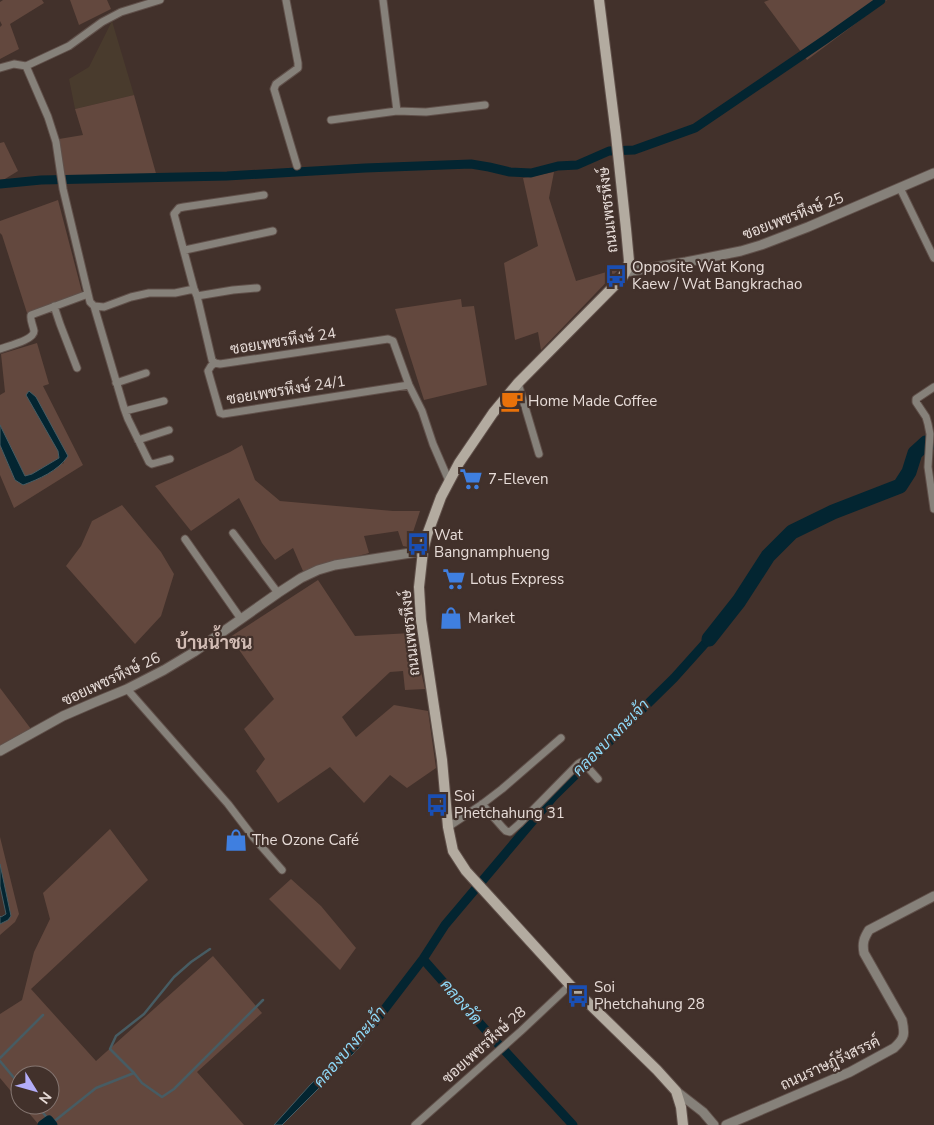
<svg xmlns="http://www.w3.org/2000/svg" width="934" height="1125" viewBox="0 0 934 1125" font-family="'Nunito Sans',Sarabun,sans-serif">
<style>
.industrial{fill:#493b2d}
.green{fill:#63483e}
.water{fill:#032531;stroke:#475c63}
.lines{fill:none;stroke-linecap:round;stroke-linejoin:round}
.stream{stroke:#475c63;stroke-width:2.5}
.canal{stroke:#032531;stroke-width:9}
.river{stroke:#032531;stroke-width:15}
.minor-casing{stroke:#60504a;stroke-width:9}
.tertiary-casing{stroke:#60504a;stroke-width:11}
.secondary-casing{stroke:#60504a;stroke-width:12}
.minor{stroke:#86817a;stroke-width:7}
.tertiary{stroke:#86817a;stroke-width:9}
.secondary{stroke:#b3aba0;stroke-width:10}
.labels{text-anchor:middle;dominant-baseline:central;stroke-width:4.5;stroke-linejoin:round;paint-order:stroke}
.street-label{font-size:15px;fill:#e7dcd8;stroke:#42312b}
.poi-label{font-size:15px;fill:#e7dcd8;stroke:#42312b;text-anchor:start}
.water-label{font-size:16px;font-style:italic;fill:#8fd9f8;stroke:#42312b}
.quarter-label{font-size:18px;font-weight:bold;fill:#d3bdb5;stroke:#42312b}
</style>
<rect width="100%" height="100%" fill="#42312b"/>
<path class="industrial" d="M112 21 134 95 75 109 69 79 89 67Z"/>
<path class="green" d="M3 0H42L44 3 10 24 19 49 0 59V27L2 25 0 21V2Z
M70 0H107L111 9 79 25Z
M769 0H887L807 60 764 2Z
M134 95 157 177 155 180 65 181 59 139 83 135 75 109Z
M4 142 18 171 0 182V143Z
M554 172 549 198 576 281 620 268 541 350 538 332 515 340 504 263 538 246 523 178Z
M58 200 82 292 27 313 2 235 0 233V221Z
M461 299 462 307 474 306 487 385 424 400 395 309Z
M37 343 49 384 43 386 83 465 14 508 0 475V445L15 480 64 463 58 451 59 458 32 474 25 476 0 425V395L5 392 1 354Z
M242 445 255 480 280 501 393 511H420L408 547 403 546 398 531 364 536 369 553 303 571 293 548 275 560 262 543 239 498 191 531 155 486 230 452Z
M122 505 161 552 174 574 161 616 135 644 66 566 81 546 92 521Z
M318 580 355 636 412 633 425 689 405 690 403 671 390 672 342 717 356 737 394 705 428 711 436 768 407 788 390 775 364 803 330 767 278 803 256 771 265 759 244 729 274 699 230 637Z
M0 688 31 729 0 747Z
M110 829 148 880 31 989 96 1061 213 956 262 1013 197 1072 244 1125H39L22 1105H50V1075H20V1102L0 1078V1014L22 1000 34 952 50 919 43 893Z
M0 837 19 914 15 922 0 935V924L8 920 0 864Z
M291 879 321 906 356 948 340 970 269 899Z"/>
<path class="water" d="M29 391 36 397 68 456C58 471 39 479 23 485L15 480 0 445V425L25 476 32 474 59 458 58 451 26 395Z
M0 864 11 916 8 920 0 924V916L1 917 6 914 0 886Z
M380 1012 383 1016 358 1049 282 1125H274L310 1085 350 1046Z"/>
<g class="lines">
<path class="stream" d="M0 1058 43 1015
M0 1061 20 1085
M134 1073 110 1049 116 1036 144 1014 174 977 191 962 210 949
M37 1105 48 1119
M52 1123 96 1088 134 1073 142 1083 162 1097 174 1089 263 1000"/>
<path class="canal" d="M0 184 41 180 227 176 365 168 471 164 489 167 510 172 531 173 558 166 577 165 609 151 634 150 695 128 826 39 881 0
M423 959 499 1045
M374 1023 423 959 445 925 553 797 674 678 709 639
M505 1051 573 1125
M42 1125 49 1120 53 1125"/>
<path class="river" d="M709 639 739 601 768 556 792 532 833 512 900 486 909 472 915 453 926 443 934 442"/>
<defs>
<path id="minor" d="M286 0 298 63V68L276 84 274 89 297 166
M383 0 397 111
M26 66 48 117 56 142 63 189 90 302 94 306 104 307 131 297 149 293H175L194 289
M0 68 14 64 26 66 69 46 102 22 121 12 160 0
M331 120 397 111 426 112 485 105
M900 188 934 258
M264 195 184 207 179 208 174 214 194 289 197 296 212 360 215 363 220 364 388 339 393 341 409 385 422 411 433 444 449 481
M185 250 273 231
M197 296 233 290 257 288
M54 306 60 324 77 368
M94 306 124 408 128 419 149 462 152 464 170 459
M0 349C8 346 34 340 34 331 33 325 30 321 31 315L88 294
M215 363 211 366 208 371 220 413 223 414 409 385
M116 383 146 373
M518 383 539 454
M934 387 916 399V402L926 417 928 424 930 434 928 467 934 509
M125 411 164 401
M138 440 169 430
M233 533 278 593
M185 539 241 619
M127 689 228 804 254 838 282 870
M482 804 503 828 506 831 510 832 519 824 578 764 581 762H583L598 779
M448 827 481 805 502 789 561 738
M415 1125 521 1031 570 985"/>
<path id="tertiary" d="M626 272 686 262 741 251 761 245 808 227 934 173
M0 751 63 716 93 703 127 689 164 670 194 652 278 593 301 578 318 570 335 565 423 551
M676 1091 703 1112 714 1125
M726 1125 850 1072 894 1048C905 1038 905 1034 902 1020L864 953C862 943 864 938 869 930L934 896"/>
<path id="secondary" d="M599 0 616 135 626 229 629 261 628 267 622 278 518 383 493 413 459 463 441 497 427 535 423 551 419 587 421 620 442 760 448 827 453 851 466 871 570 985 657 1070 676 1091 681 1107 683 1125"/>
</defs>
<use href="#minor" class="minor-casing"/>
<use href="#tertiary" class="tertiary-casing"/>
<use href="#secondary" class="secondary-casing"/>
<use href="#minor" class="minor"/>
<use href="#tertiary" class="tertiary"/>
<use href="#secondary" class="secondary"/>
</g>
<defs>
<symbol id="bus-bare" viewBox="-9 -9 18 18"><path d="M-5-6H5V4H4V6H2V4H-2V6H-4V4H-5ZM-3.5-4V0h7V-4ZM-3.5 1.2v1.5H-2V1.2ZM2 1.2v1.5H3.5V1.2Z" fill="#1a4fb4" stroke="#42312b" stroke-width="2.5" paint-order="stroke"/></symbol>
<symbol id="cafe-bare" viewBox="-9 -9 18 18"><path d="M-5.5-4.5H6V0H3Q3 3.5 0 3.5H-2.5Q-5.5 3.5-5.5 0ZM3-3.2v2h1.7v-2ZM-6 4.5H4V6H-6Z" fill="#e8710a" stroke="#42312b" stroke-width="2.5" paint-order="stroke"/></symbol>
<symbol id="supermarket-bare" viewBox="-9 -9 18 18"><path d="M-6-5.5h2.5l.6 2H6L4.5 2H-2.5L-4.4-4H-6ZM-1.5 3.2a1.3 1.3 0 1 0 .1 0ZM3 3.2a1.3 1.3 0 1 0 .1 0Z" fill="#3f7fe0" stroke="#42312b" stroke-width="2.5" paint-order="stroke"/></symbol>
<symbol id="shop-bare" viewBox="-9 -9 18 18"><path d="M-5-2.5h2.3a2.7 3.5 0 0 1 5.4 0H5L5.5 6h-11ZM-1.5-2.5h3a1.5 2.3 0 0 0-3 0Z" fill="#3f7fe0" stroke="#42312b" stroke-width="2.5" paint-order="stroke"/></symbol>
</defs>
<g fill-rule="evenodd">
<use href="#bus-bare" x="600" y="260" width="32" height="32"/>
<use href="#cafe-bare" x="496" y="385" width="32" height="32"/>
<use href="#supermarket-bare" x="455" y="463" width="32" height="32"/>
<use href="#bus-bare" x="402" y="528" width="32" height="32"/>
<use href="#supermarket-bare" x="438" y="563" width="32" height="32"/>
<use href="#shop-bare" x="435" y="602" width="32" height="32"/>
<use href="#bus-bare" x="421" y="789" width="32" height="32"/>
<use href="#shop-bare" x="220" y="824" width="32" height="32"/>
<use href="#bus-bare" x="562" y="980" width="32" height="32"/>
</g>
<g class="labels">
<g class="street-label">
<text transform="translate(608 210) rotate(-96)">ถนนเพชรหึงษ์</text>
<text transform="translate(793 216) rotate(-21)">ซอยเพชรหึงษ์ 25</text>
<text transform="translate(283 341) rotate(-9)">ซอยเพชรหึงษ์ 24</text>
<text transform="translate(286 390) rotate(-9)">ซอยเพชรหึงษ์ 24/1</text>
<text transform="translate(410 633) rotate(-96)">ถนนเพชรหึงษ์</text>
<text transform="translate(111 679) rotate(-25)">ซอยเพชรหึงษ์ 26</text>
<text transform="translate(484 1045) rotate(-42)">ซอยเพชรหึงษ์ 28</text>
<text transform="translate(830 1063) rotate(-25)">ถนนราษฎ์รังสรรค์</text>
</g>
<g class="poi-label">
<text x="632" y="267">Opposite Wat Kong<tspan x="632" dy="17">Kaew / Wat Bangkrachao</tspan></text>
<text x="528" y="401">Home Made Coffee</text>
<text x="488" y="479">7-Eleven</text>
<text x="434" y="535">Wat<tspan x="434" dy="17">Bangnamphueng</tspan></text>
<text x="470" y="579">Lotus Express</text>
<text x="468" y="618">Market</text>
<text x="454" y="796">Soi<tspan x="454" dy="17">Phetchahung 31</tspan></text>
<text x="252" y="840">The Ozone Café</text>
<text x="594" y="987">Soi<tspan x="594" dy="17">Phetchahung 28</tspan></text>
</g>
<g class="water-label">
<text transform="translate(611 738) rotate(-45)">คลองบางกะเจ้า</text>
<text transform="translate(461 1002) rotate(49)">คลองวัด</text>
<text transform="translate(350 1047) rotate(-49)">คลองบางกะเจ้า</text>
</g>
<g class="quarter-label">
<text x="214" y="643">บ้านน้ำชน</text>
</g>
</g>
<g transform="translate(35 1090) rotate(127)"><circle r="24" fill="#42312b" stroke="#847570"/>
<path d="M0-4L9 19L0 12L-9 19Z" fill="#b3adf9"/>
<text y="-8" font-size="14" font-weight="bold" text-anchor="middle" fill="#e7dcd8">N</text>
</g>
</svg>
